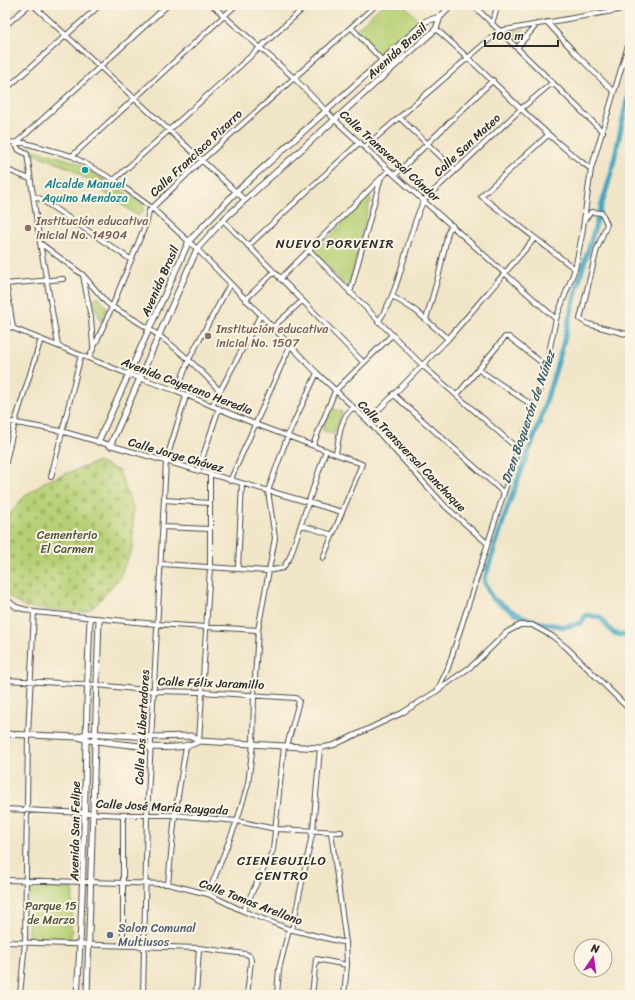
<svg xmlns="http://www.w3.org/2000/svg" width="635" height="1000" viewBox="0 0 635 1000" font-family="Sriracha,sans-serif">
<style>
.green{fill:#b6d075;stroke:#707e50}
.cemetery{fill:url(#cemetery-stones);stroke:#707e50}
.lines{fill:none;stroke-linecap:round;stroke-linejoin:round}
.canal{stroke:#43a8c3;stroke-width:5}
.minor-casing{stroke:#494742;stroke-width:6}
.tertiary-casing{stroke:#494742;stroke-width:7}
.minor{stroke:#fff;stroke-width:4}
.tertiary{stroke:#fff;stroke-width:5}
.culture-dot{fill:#0f9aa8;stroke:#fcf5e5;stroke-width:1.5}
.education-dot{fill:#8d6e63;stroke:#fcf5e5;stroke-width:1.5}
.service-dot{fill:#5c6f8a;stroke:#fcf5e5;stroke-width:1.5}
.labels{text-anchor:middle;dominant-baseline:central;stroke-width:4;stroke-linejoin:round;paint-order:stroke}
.street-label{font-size:12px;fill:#2b2b2b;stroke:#fcf5e5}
.culture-label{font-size:12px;fill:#0d838f;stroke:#fcf5e5}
.education-label{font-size:12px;fill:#785e54;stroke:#fcf5e5;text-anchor:start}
.park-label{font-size:12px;fill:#4e543e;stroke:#fcf5e5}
.service-label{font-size:12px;fill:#4e5e75;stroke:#fcf5e5;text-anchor:start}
.neighbourhood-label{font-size:13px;letter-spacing:1px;fill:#2b2b2b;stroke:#fcf5e5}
.water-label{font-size:13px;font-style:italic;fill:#355d68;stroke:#fcf5e5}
</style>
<defs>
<pattern id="cemetery-stones" width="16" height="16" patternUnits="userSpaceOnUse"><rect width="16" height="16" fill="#b6d075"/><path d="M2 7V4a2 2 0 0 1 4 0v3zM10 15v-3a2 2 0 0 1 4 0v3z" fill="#9db365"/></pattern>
</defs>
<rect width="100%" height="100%" fill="#fcf5e5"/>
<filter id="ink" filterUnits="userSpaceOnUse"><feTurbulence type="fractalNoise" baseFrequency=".025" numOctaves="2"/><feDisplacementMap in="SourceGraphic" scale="8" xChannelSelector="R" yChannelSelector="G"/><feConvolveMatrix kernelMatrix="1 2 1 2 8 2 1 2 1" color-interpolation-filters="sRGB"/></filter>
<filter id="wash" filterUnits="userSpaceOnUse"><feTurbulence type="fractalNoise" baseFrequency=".012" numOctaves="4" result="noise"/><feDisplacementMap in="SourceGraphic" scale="16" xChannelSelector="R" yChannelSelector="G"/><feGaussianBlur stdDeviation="0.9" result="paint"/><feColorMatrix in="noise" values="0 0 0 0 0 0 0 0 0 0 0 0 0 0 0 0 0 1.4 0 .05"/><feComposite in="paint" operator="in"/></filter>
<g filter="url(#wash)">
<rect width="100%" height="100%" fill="#f1e5c7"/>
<path class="green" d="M382 5H404L419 20 378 58 353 33Z
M524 29 525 33 514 42 505 33Z
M23 146 76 162 143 204V211L138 216 72 169 22 149Z
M369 196 371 198 348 288 314 253Z
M98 296 107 308 101 322 93 299Z
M330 408 342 412 334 434 322 430Z
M30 886 73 888 71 939 28 938Z"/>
<path class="cemetery" d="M97 462 119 471 133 508V547L119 578 94 607 85 612 26 608 5 594V520L23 498 44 482Z"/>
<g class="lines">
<path class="canal" d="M630 87 611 174 578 284 561 352 540 421 508 506 484 581 492 598 515 613 537 622 565 627 581 623 586 615 600 617 613 633 630 637"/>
</g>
</g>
<g filter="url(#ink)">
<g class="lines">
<defs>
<path id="minor" d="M33 5 245 200
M212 5 293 77 335 120 389 170 556 319
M473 5 603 132
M547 22 576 54 614 92
M492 23 498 5
M5 26 29 5
M351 27 391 70
M436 29C489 74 535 128 591 169
M517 48 537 24
M5 90 100 5
M399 117 455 170
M548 135 481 196 575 269
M5 142 25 143 72 156 114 180 152 208 197 249 317 373 368 421 446 507 487 543
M365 147 499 31 630 8
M72 156 236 5
M5 169 30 179
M395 175 493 80
M114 180 307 5
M33 196 39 198 130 259
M586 218 591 212 602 213 607 224 597 249 580 319 588 324 630 335
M223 220 363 362
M40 243 83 275 106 302 112 307C156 330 186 354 219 390
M248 246 360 142
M310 251 422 365 518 449
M83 275 91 318 93 346
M280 279 389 170
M6 283 13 328
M5 284 63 279
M350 293 380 181
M392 296 416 311 448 339
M245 300 274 272
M426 319 439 274 448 232 452 225
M378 322C403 286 405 238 424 200L522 108 552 83
M5 325 128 374 177 391 255 424 362 464 323 558
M272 328 302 301
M58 345 40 243 27 154 19 150 15 144 168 5
M89 358 112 307 147 221 149 211 202 160 376 5
M479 370 535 407
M177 391 189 359 230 284
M393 394 504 493
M457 395 505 337H509L546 366
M212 406 260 316
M5 421 61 431 342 512
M368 421 448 339 535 238
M313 445 335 391 392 335
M336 453C339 439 340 416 353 408
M5 466 15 422 41 339
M198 471 219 408
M51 477 81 355
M230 481 290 346
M164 500 210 503
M301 525 333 535
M163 527 209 529
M162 564 267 571 283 568 290 557 326 450
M238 568 242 484
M5 598 16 607 34 612 156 624 258 630
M5 680 97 685 154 691 201 692 296 698 299 701 287 746
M438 690 473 665 507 632 520 625H532L552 636 567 648 630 710
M199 741 210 567V475
M5 809 123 815H175L237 821 276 829 341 832
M331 832 346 943 347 965 344 995
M5 880 168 884 208 894 243 911 289 929 346 943
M168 884 175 815 186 746
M208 894 237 821 248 784 253 744 254 694 258 630 275 538 268 491 288 435 317 373
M243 911 273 850 284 746
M292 930 313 830 320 748 334 745 402 713 437 691 448 668 518 449 535 407 546 366 556 319 575 269 582 235 591 169 630 39
M5 942 199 948 246 954 250 956 251 961 247 995
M123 946V815
M20 995 25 942 28 735 34 612
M143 995 147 816 166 461 186 396
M196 995 199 948
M277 995 279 969 289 929
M312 995 316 959 347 965"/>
<path id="tertiary" d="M98 442 189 241 236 192 426 21 440 17 452 5
M110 446 197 249 223 220 245 200 436 29 440 17
M5 734 78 737 87 740C115 742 176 755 199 741
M78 737 87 733 151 737 192 736 199 741 320 748
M77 995C86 870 84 744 90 619
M87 995 99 619"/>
</defs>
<use href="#minor" class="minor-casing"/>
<use href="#tertiary" class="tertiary-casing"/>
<use href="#minor" class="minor"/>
<use href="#tertiary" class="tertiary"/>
</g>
</g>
<circle class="culture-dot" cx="85" cy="170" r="4"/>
<g class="education-dot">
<circle cx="28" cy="228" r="4"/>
<circle cx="208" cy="336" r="4"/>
</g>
<circle class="service-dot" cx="110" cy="935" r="4"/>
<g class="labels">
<g class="street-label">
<text transform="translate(397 51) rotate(-42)">Avenida Brasil</text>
<text transform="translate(467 145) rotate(-43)">Calle San Mateo</text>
<text transform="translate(196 153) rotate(-43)">Calle Francisco Pizarro</text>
<text transform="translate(390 156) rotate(42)">Calle Transversal Cóndor</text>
<text transform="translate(160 281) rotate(-66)">Avenida Brasil</text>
<text transform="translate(187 386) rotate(21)">Avenida Cayetano Heredia</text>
<text transform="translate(176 455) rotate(16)">Calle Jorge Chávez</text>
<text transform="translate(412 456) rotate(46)">Calle Transversal Canchaque</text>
<text transform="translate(211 683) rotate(2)">Calle Félix Jaramillo</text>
<text transform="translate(142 727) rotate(-87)">Calle Los Libertadores</text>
<text transform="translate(162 807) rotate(3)">Calle José María Raygada</text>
<text transform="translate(75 831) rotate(-89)">Avenida San Felipe</text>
<text transform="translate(251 902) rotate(21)">Calle Tomas Arellano</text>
</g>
<g class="culture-label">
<text x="85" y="184">Alcalde Manuel<tspan x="85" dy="14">Aquino Mendoza</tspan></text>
</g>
<g class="education-label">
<text x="36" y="221">Institución educativa<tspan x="36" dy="14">inicial No. 14904</tspan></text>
<text x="216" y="329">Institución educativa<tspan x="216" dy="14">inicial No. 1507</tspan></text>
</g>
<g class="park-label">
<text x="67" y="535">Cementerio<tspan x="67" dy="14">El Carmen</tspan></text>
<text x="51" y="906">Parque 15<tspan x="51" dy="14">de Marzo</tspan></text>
</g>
<g class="service-label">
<text x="118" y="928">Salon Comunal<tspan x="118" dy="14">Multiusos</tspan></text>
</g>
<g class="neighbourhood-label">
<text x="335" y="243">NUEVO PORVENIR</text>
<text x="282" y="860">CIENEGUILLO<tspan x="282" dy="15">CENTRO</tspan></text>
</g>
<g class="water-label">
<text transform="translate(528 417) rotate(-71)">Dren Boquerón de Núñez</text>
</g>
</g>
<rect width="635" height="1000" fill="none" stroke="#fcf5e5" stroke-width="20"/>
<g transform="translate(593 958) rotate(13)"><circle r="19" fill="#fcf5e5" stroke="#a8a49b"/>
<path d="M0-3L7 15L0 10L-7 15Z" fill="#b5179e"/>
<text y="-6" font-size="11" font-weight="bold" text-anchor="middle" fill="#2b2b2b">N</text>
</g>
<path d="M485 40v6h73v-6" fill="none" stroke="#2b2b2b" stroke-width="2"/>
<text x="491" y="40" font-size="12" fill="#2b2b2b" stroke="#fcf5e5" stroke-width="3" paint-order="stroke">100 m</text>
</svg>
